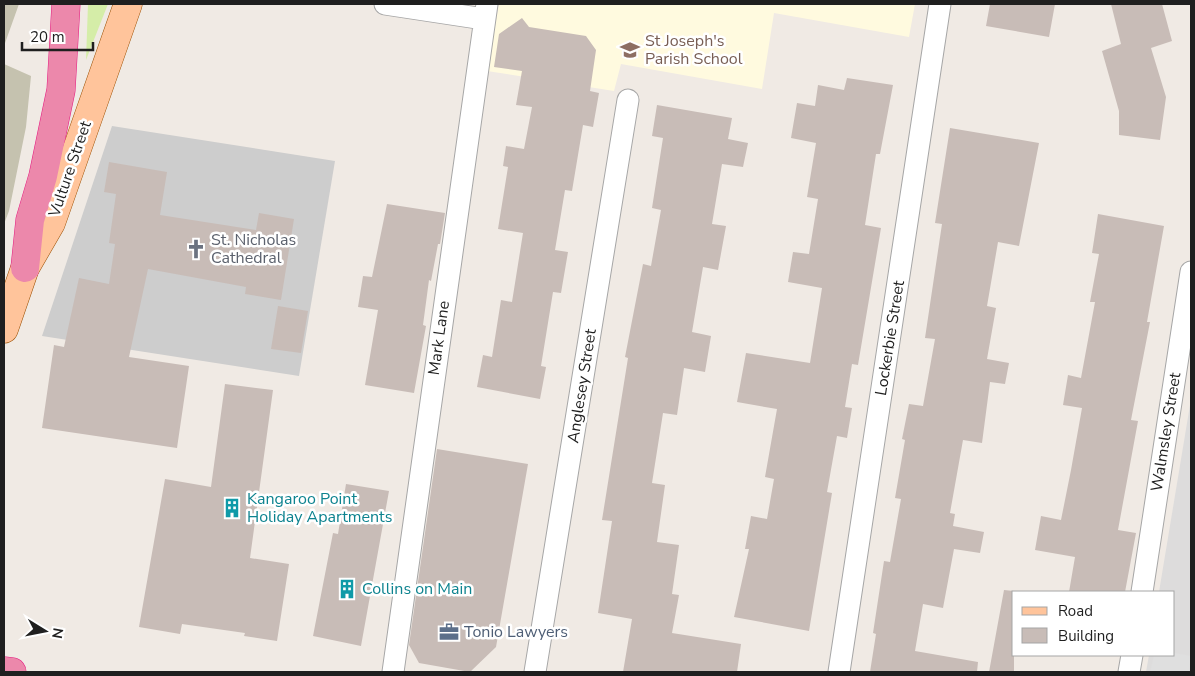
<svg xmlns="http://www.w3.org/2000/svg" width="1195" height="676" viewBox="0 0 1195 676" font-family="'Nunito Sans',sans-serif">
<style>
.residential{fill:#dddcdc}
.education{fill:#fffadf}
.religious{fill:#cdcdcd}
.construction{fill:#c5c2af}
.grass{fill:#d5eda8}
.parking{fill:#dfdfdf}
.building{fill:#c8bcb7}
.lines{fill:none;stroke-linecap:round;stroke-linejoin:round}
.street-casing{stroke:#a6a6a6;stroke-width:23}
.primary-casing{stroke:#9a4e00;stroke-width:29}
.highway-casing{stroke:#e51b80;stroke-width:29}
.street{stroke:#fff;stroke-width:21}
.primary{stroke:#ffc49b;stroke-width:28}
.highway{stroke:#ec88ab;stroke-width:28}
.labels{text-anchor:middle;dominant-baseline:central;stroke-width:5;stroke-linejoin:round;paint-order:stroke}
.education-label{font-size:16px;fill:#785e54;stroke:#fff;text-anchor:start}
.street-label{font-size:16px;fill:#1f1f1f;stroke:#fff}
.worship-label{font-size:16px;fill:#5b616d;stroke:#fff;text-anchor:start}
.culture-label{font-size:16px;fill:#0d838f;stroke:#fff;text-anchor:start}
.service-label{font-size:16px;fill:#4e5e75;stroke:#fff;text-anchor:start}
</style>
<rect width="100%" height="100%" fill="#f0eae4"/>
<path class="residential" d="M1191 399V672H1146L1149 655H1174V592H1159Z"/>
<path class="education" d="M499 4H915L909 37 774 13 762 89 621 64 614 91 487 71Z"/>
<path class="religious" d="M112 126 335 161 299 376 42 336Z"/>
<path class="construction" d="M4 4H19L4 46Z
M4 64 31 76 26 127 9 211 4 224Z"/>
<path class="grass" d="M88 4H108L86 60Z"/>
<path class="parking" d="M1174 653 1191 656 1189 672H1150L1154 655H1174Z"/>
<path class="building" d="M990 4H1055L1049 37 986 26Z
M1111 4H1162L1172 41 1151 48 1166 97 1160 140 1119 135V111L1102 51 1121 44Z
M522 18 529 27 586 36 596 50 590 91 599 93 593 127 583 125 572 191 565 190 555 250 568 252 561 293 553 292 541 366 546 367 540 399 477 387 483 355 492 357 501 300 512 302 523 233 498 229 508 167 503 166 506 146 524 149 532 107 516 105 522 71 494 67 499 34Z
M847 78 893 85 880 154H876L865 225 881 228 858 365 852 364 845 407 852 408 847 438 837 436 827 492 832 493 809 631 734 617 749 549H745L751 516 767 519 774 479 765 477 777 409 737 402 746 353 810 363 822 288 788 282 793 252 809 254 818 199 807 197 816 143 791 138 797 103 815 106 818 85 844 90Z
M657 105 732 118 728 139 748 143 743 167 722 164 712 224 726 226 718 270 703 267 692 332 711 336 705 372 684 368 677 415 663 413 652 483 665 485 657 542 679 545 672 594 679 595 672 633 741 644 737 672H623L632 619 598 613 612 521 602 520 628 358 625 357 643 264 651 266 661 210 652 208 663 138 652 136Z
M950 128 1039 143 1019 246 998 242 987 306 996 308 987 359 1009 363 1005 384 990 382 982 443 963 440 950 513 955 514 953 526 984 532 980 553 954 549 943 608 923 604 915 651 978 662 977 672H870L876 634 873 633 884 561 890 562 901 499 895 498 905 440 902 439 909 404 923 406 935 339 925 338 942 224 935 223Z
M109 162 167 172 160 215 256 230 259 213 294 219 281 300 245 294 246 287 148 269 129 357 189 366 177 448 42 428 54 345 64 347 79 278 109 284 115 244 109 243 116 194 104 192Z
M387 204 445 213 440 244H438L431 281 429 280 423 325 426 326 414 393 365 385 378 310 358 307 363 276 372 277Z
M1098 214 1164 226 1147 322H1150L1131 420 1138 421 1118 530 1136 533 1125 592H1069L1075 557 1035 550 1041 516 1061 520 1071 470 1082 408 1063 405 1068 375 1081 378 1095 302H1090L1099 254 1092 253Z
M278 306 308 311 301 353 271 349Z
M225 384 273 390 250 558 289 564 277 641 244 636 245 633 182 624 180 634 139 627 165 479 211 487Z
M437 449 528 464 496 647 470 672 419 663 409 645Z
M346 484 389 491 361 646 313 636 333 533 338 534Z
M1004 590 1014 591V672H989Z"/>
<g class="lines">
<defs>
<path id="street" d="M385 4 484 19
M1142 592 1191 272
M393 672 487 4
M535 672 628 100
M839 672 940 4
M1129 672 1132 655"/>
<path id="primary" d="M4 329 25 268 51 223 128 4"/>
<path id="highway" d="M25 268 30 220 43 176 61 90 66 4
M4 671 12 672"/>
</defs>
<use href="#street" class="street-casing"/>
<use href="#primary" class="primary-casing"/>
<use href="#highway" class="highway-casing"/>
<use href="#street" class="street"/>
<use href="#primary" class="primary"/>
<use href="#highway" class="highway"/>
</g>
<defs>
<symbol id="school-bare" viewBox="-9 -9 18 18"><path d="M0-5L7-2L0 1L-7-2ZM-4 1L0 2.5L4 1V4Q0 6-4 4Z" fill="#8d6e63" stroke="#fff" stroke-width="2.5" paint-order="stroke"/></symbol>
<symbol id="church-bare" viewBox="-9 -9 18 18"><path d="M-1.2-6h2.4v3.5h3.3v2.4h-3.3V6h-2.4V-.1h-3.3v-2.4h3.3Z" fill="#6b7280" stroke="#fff" stroke-width="2.5" paint-order="stroke"/></symbol>
<symbol id="building-bare" viewBox="-9 -9 18 18"><path d="M-4-6H4V6H1V3H-1V6H-4ZM-2.5-4.3h1.7v1.8h-1.7ZM.8-4.3h1.7v1.8H.8ZM-2.5-1h1.7V.8h-1.7ZM.8-1h1.7V.8H.8Z" fill="#0f9aa8" stroke="#fff" stroke-width="2.5" paint-order="stroke"/></symbol>
<symbol id="office-bare" viewBox="-9 -9 18 18"><path d="M-6-3h4V-5.5h4V-3h4V5H-6ZM-1-4.5V-3h2v-1.5ZM-6 0V1H6V0Z" fill="#5c6f8a" stroke="#fff" stroke-width="2.5" paint-order="stroke"/></symbol>
</defs>
<g fill-rule="evenodd">
<use href="#school-bare" x="616" y="36" width="28" height="28"/>
<use href="#church-bare" x="182" y="235" width="28" height="28"/>
<use href="#building-bare" x="218" y="494" width="28" height="28"/>
<use href="#building-bare" x="333" y="575" width="28" height="28"/>
<use href="#office-bare" x="435" y="618" width="28" height="28"/>
</g>
<g class="labels">
<g class="education-label">
<text x="645" y="41">St Joseph's<tspan x="645" dy="18">Parish School</tspan></text>
</g>
<g class="street-label">
<text transform="translate(70 169) rotate(-71)">Vulture Street</text>
<text transform="translate(439 338) rotate(-82)">Mark Lane</text>
<text transform="translate(890 338) rotate(-81)">Lockerbie Street</text>
<text transform="translate(582 386) rotate(-81)">Anglesey Street</text>
<text transform="translate(1166 432) rotate(-81)">Walmsley Street</text>
</g>
<g class="worship-label">
<text x="211" y="240">St. Nicholas<tspan x="211" dy="18">Cathedral</tspan></text>
</g>
<g class="culture-label">
<text x="247" y="499">Kangaroo Point<tspan x="247" dy="18">Holiday Apartments</tspan></text>
<text x="362" y="589">Collins on Main</text>
</g>
<g class="service-label">
<text x="464" y="632">Tonio Lawyers</text>
</g>
</g>
<rect width="1195" height="676" fill="none" stroke="#1f1f1f" stroke-width="10"/>
<rect x="1012" y="591" width="162" height="65" fill="#ffffff" stroke="#a5a5a5"/>
<rect x="1022" y="607" width="25" height="8" fill="#ffc49b" stroke="#a5a5a5"/>
<text x="1058" y="616" font-size="15" fill="#1f1f1f">Road</text>
<rect x="1022" y="628" width="25" height="15" fill="#c8bcb7" stroke="#a5a5a5"/>
<text x="1058" y="641" font-size="15" fill="#1f1f1f">Building</text>
<g transform="translate(45 631) rotate(100)" stroke="#ffffff" stroke-width="4" paint-order="stroke">
<path d="M0-4L9 19L0 12L-9 19Z" fill="#1f1f1f"/>
<text y="-8" font-size="14" font-weight="bold" text-anchor="middle" fill="#1f1f1f">N</text>
</g>
<path d="M22 42v8h71v-8" fill="none" stroke="#1f1f1f" stroke-width="2.5"/>
<text x="30" y="42" font-size="15" fill="#1f1f1f" stroke="#ffffff" stroke-width="4" paint-order="stroke">20 m</text>
</svg>
